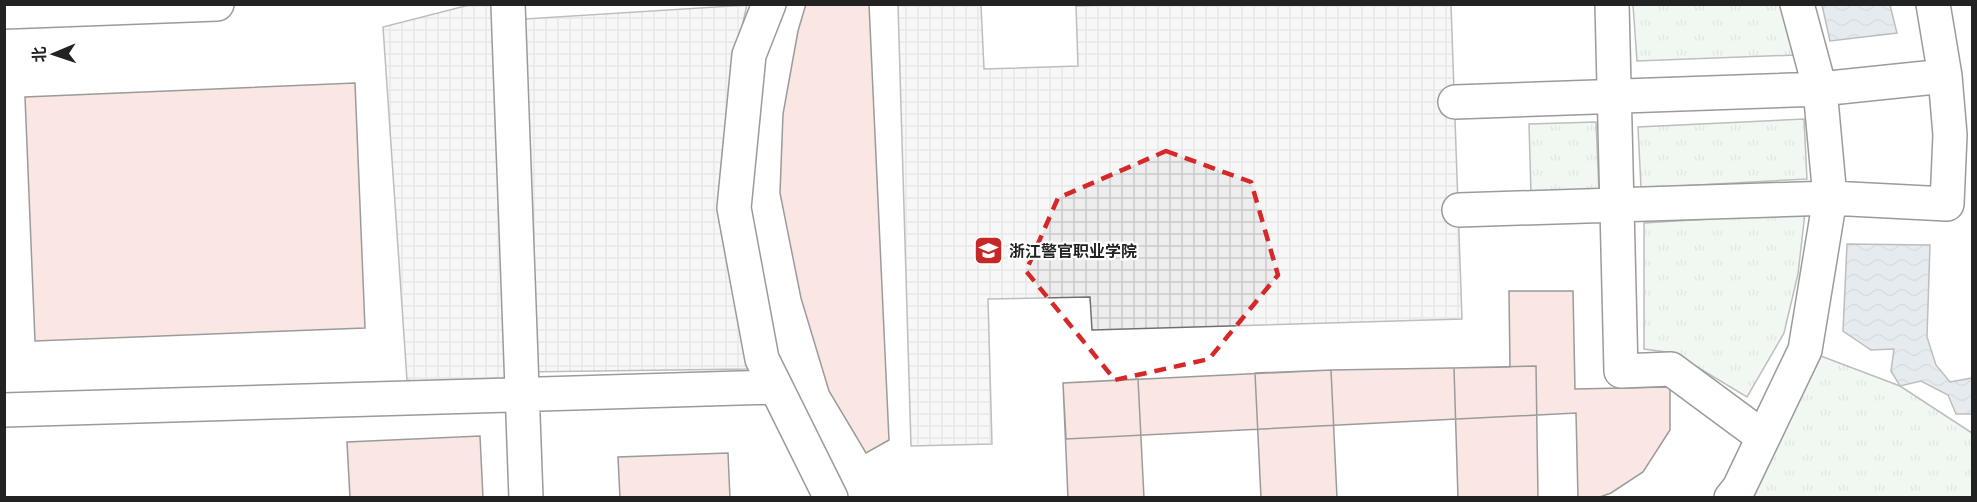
<svg xmlns="http://www.w3.org/2000/svg" width="1977" height="502" viewBox="0 0 1977 502" font-family="'Noto Sans','Noto Sans SC',sans-serif">
<style>
.grass{fill:url(#grass-tufts);stroke:#6f6f6f;stroke-width:1.5}
.plaza{fill:url(#plaza-grid);stroke:#6f6f6f;stroke-width:1.5}
.water{fill:url(#water-waves);stroke:#6f6f6f;stroke-width:1.5}
.building{fill:#f3c9c0;stroke:#222;stroke-width:1.5}
.lines{fill:none;stroke-linecap:round;stroke-linejoin:round}
.minor-casing{stroke:#222;stroke-width:36}
.minor{stroke:#fff;stroke-width:33}
.marked{fill:none;stroke:#d62828;stroke-width:4.5;stroke-dasharray:12 8;stroke-linejoin:round}
.labels{text-anchor:middle;dominant-baseline:central;stroke-width:4.5;stroke-linejoin:round;paint-order:stroke}
.poi-label{font-size:16px;font-weight:bold;fill:#222;stroke:#fff;text-anchor:start}
</style>
<defs>
<pattern id="grass-tufts" width="24" height="20" patternUnits="userSpaceOnUse" patternTransform="scale(1.5)"><rect width="24" height="20" fill="#e0efe3"/><path d="M3 7l-1-3M5 7V3M7 7l1-3M15 17l-1-3M17 17v-4M19 17l1-3" fill="none" stroke="#c0cdc2"/></pattern>
<pattern id="plaza-grid" width="8" height="8" patternUnits="userSpaceOnUse" patternTransform="scale(1.5)"><rect width="8" height="8" fill="#ededed"/><path d="M0 4h8M4 0v8" fill="none" stroke="#cbcbcb"/></pattern>
<pattern id="water-waves" width="16" height="10" patternUnits="userSpaceOnUse" patternTransform="scale(1.5)"><rect width="16" height="10" fill="#c7d3dd"/><path d="M0 5q4-4 8 0t8 0" fill="none" stroke="#abb5bd"/></pattern>
</defs>
<rect width="100%" height="100%" fill="#fff"/>
<path class="grass" d="M1633 5H1783L1796 55 1637 61Z
M1804 119 1807 179 1641 188 1638 127Z
M1596 122 1599 192 1531 194 1529 124Z
M1805 213 1798 274 1784 333 1747 397 1674 353 1644 349V223Z
M1805 350 1900 386 1972 433V497L1731 498Z"/>
<path class="plaza" d="M1129 4 1451 5 1462 319 1092 330 1090 297 988 299 992 444 911 446 898 5H981L984 69 1078 66 1076 6Z
M469 5H508L509 20 747 5 734 60 732 279 748 369 521 372 522 396 407 380 383 27Z"/>
<path class="water" d="M1822 5H1890L1897 33 1830 41Z
M1847 244 1930 245 1927 337 1936 365 1950 382 1972 378V414H1956L1948 395 1921 381 1900 386 1891 371 1894 349 1871 350 1843 331Z"/>
<path class="building" d="M806 4H869L889 440 866 453 829 391 801 298 780 193 783 114 798 31Z
M355 83 365 328 35 341 25 97Z
M1509 291H1573L1575 389 1670 387V430L1643 472 1611 493 1597 498H1578L1576 413 1066 439 1063 383 1331 370 1510 367Z
M1536 366 1538 498H1458L1454 368Z
M1331 370 1337 498H1261L1255 373Z
M1138 379 1144 498H1068L1063 383Z
M480 436 483 498H350L347 442Z
M728 453 730 498H620L618 457Z"/>
<g class="lines">
<defs>
<path id="minor" d="M508 4 526 498
M769 4 749 55 734 208 762 359 831 498
M1612 4 1621 371 1671 369 1763 437
M4 12 217 4
M1455 102 1820 89 1945 76
M1459 210 1830 198 1947 204 1950 135 1945 76 1933 4
M4 410 776 387
M1731 498 1739 488 1805 350 1830 198 1820 89 1797 4"/>
</defs>
<use href="#minor" class="minor-casing"/>
<use href="#minor" class="minor"/>
</g>
<path d="M0 0H1977V502H0ZM1166 151 1251 182 1278 275 1209 359 1115 380 1026 271 1058 198Z" fill="#fff" fill-opacity=".55" fill-rule="evenodd"/>
<path class="marked" d="M1166 151 1251 182 1278 275 1209 359 1115 380 1026 271 1058 198Z"/>
<defs>
<symbol id="university-square" viewBox="-11 -11 22 22"><rect x="-9" y="-9" width="18" height="18" rx="4" fill="#c62828" stroke="#fff"/><path d="M0-5L7-2L0 1L-7-2ZM-4 1L0 2.5L4 1V4Q0 6-4 4Z" fill="#fff"/></symbol>
</defs>
<g fill-rule="evenodd">
<use href="#university-square" x="972" y="234" width="33" height="33"/>
</g>
<g class="labels">
<g class="poi-label">
<text x="1009" y="251">浙江警官职业学院</text>
</g>
</g>
<rect width="1977" height="502" fill="none" stroke="#222222" stroke-width="12"/>
<g transform="translate(54 54) rotate(268)" stroke="#ffffff" stroke-width="4.5" paint-order="stroke">
<path d="M0-4.5L10 22L0 15L-10 22Z" fill="#222222"/>
<text y="-9" font-size="16" font-weight="bold" text-anchor="middle" fill="#222222">北</text>
</g>
</svg>
